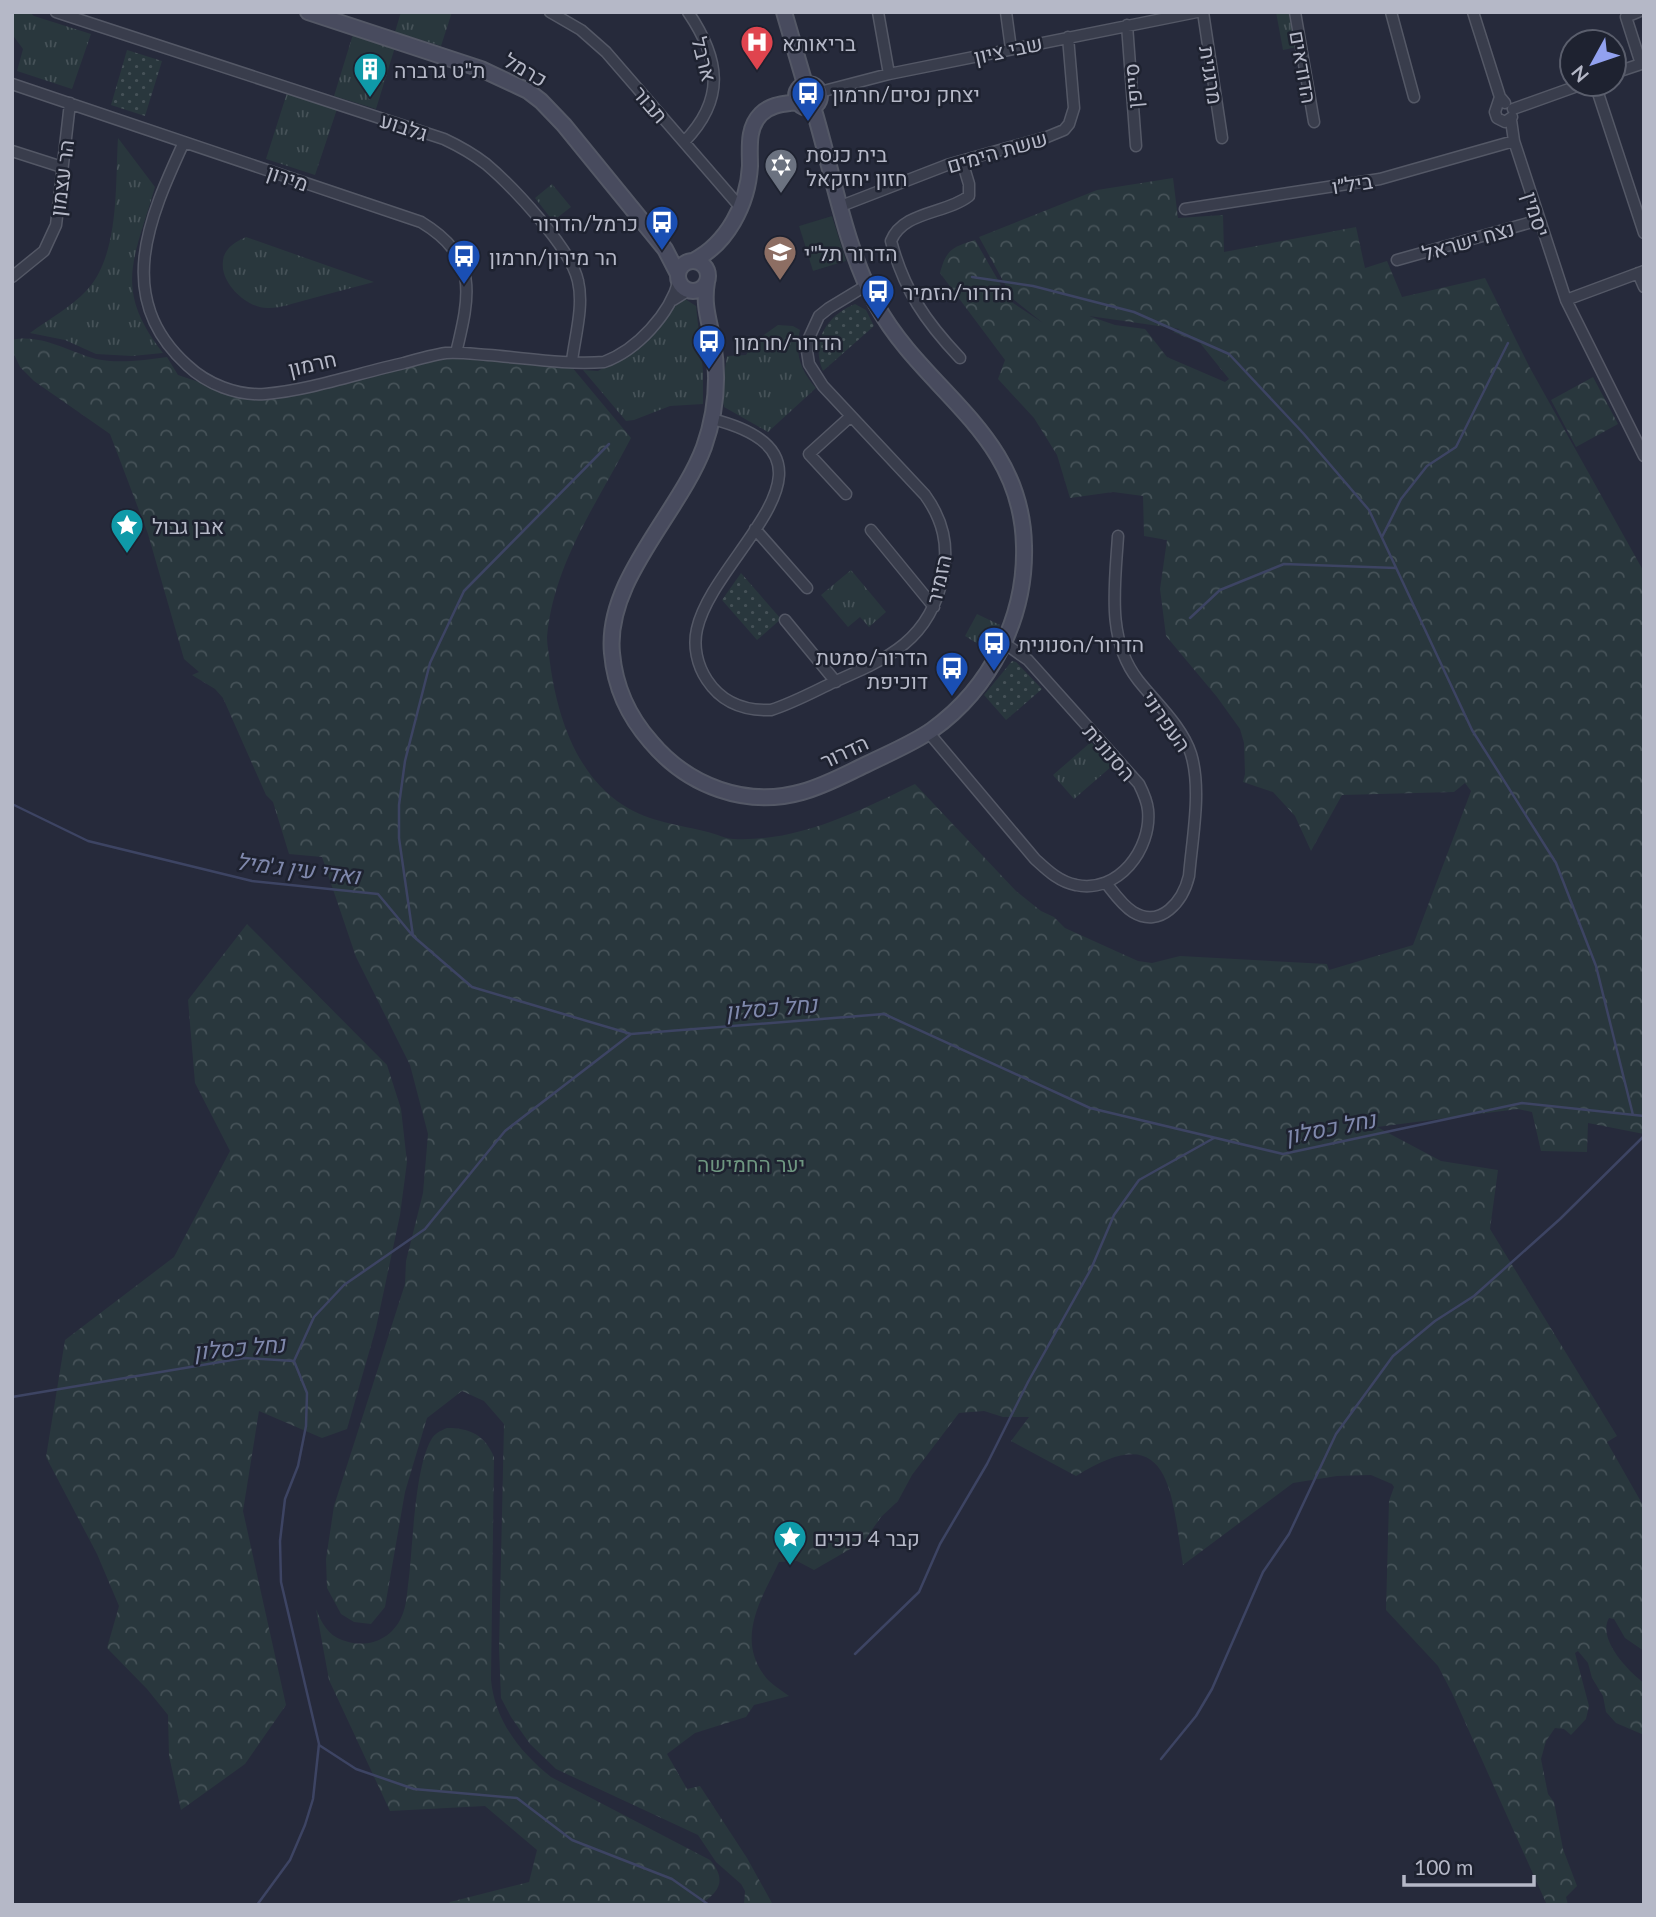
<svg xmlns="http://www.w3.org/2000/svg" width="1656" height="1917" viewBox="0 0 1656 1917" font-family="Lato,Heebo,sans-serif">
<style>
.grass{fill:url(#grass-dots)}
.forest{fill:url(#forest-crowns);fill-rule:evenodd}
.park{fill:url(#park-tufts)}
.pitch{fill:#29373d}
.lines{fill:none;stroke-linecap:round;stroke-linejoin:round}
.stream{stroke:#3d4463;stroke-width:2.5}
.street-casing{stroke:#545866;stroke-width:13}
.secondary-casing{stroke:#545866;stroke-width:18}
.street{stroke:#393d4c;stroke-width:10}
.secondary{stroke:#484b5e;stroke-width:14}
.labels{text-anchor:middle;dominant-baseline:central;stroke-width:5;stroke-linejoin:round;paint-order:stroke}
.poi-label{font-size:21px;fill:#b5b8c7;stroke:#1e2230;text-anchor:start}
.street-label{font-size:21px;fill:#b5b8c7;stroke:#1e2230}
.park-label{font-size:21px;fill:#6e9680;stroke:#1e2230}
.water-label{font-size:23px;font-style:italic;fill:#7f88ac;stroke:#1e2230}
</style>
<defs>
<pattern id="grass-dots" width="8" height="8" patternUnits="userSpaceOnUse" patternTransform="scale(1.75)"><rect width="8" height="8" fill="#29373d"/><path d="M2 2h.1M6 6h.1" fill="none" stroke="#465258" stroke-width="1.8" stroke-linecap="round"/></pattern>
<pattern id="forest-crowns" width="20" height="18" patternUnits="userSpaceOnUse" patternTransform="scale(1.75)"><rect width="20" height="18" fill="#29373d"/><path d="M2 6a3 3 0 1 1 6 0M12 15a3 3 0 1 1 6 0" fill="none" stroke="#465258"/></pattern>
<pattern id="park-tufts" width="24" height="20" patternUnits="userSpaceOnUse" patternTransform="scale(1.75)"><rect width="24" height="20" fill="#29373d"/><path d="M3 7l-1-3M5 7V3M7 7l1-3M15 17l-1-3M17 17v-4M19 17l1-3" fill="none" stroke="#465258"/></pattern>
</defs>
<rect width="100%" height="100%" fill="#262a3b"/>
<path class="grass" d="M127 50 162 61 145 116 111 105Z
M855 304 866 310 874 326 823 371C810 342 827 315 855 304Z
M741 573 781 619 757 640 722 600Z
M1012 661 1016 662 1042 689 1006 720 984 695Z"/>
<path class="forest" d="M1173 178 1178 218 1223 215 1224 252 1356 227 1365 268 1387 261 1402 297 1485 278 1530 368 1644 572V1134L1588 1123 1587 1152 1541 1151 1532 1112 1518 1109 1377 1127 1441 1161 1498 1170 1490 1229 1617 1436 1607 1442 1644 1507V1651L1625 1638 1614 1619 1609 1618C1597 1639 1628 1671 1644 1683V1735L1616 1723 1606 1712 1603 1696 1592 1678 1588 1663 1578 1651 1575 1653 1589 1706 1586 1719 1571 1735 1564 1729 1555 1728 1546 1741 1541 1759 1548 1794 1554 1802 1563 1849 1577 1886 1566 1897 1568 1905H1547L1452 1693 1438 1666 1386 1610 1389 1501 1394 1487 1392 1484 1371 1475 1337 1476 1293 1483 1183 1565C1171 1491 1171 1416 1076 1476L1011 1441 1029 1417H1003L984 1411 959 1413 912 1475 898 1501 881 1517 864 1541 814 1570 797 1561 779 1562C762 1598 736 1637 764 1675 769 1683 781 1690 789 1696L754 1705 746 1717 695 1733 667 1754 687 1789 700 1786 747 1858 773 1905H744L745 1891 741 1884 716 1862 698 1835 556 1769 530 1744 511 1717 501 1698 499 1648 504 1424 484 1401 462 1391 427 1418 405 1492 385 1607 371 1624 354 1622 341 1614 327 1588 326 1559 334 1506 405 1284 406 1261 423 1193 428 1134 410 1065 356 957 322 857 289 854 273 802 266 795 223 698 215 689 192 675 199 672 184 659 148 534 110 434 34 381 20 367 12 350V340C40 333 70 352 96 359 118 364 145 360 167 357L178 375 220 389 263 393 457 352 571 366 631 438C598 502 554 562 547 637 547 645 549 654 550 663 557 715 576 775 623 805 649 822 680 825 708 832 717 834 725 839 734 839 799 842 859 811 915 784L1016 891 1041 911 1054 917 1065 928 1138 961 1152 963 1180 956 1327 964 1329 970 1413 945 1471 791 1465 783 1454 792 1342 795 1311 851 1295 816 1273 792 1243 782 1245 774 1244 743 1240 729 1217 697 1166 636 1160 589 1167 540 1144 536 1143 496 1113 492 1070 498 1057 455 1034 418 998 379 1005 360 940 273C946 250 952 247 975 240L1010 301 1043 323 1013 299 979 237 1097 190ZM1089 316 1180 329 1173 332 1200 343 1229 379 1225 382 1167 357 1145 329 1115 325Z
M1593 377 1618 424 1576 447 1551 400Z
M247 924 387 1065 401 1109 407 1162 400 1215 376 1328 347 1429 322 1438 259 1411 243 1511 286 1705 245 1764 181 1810 169 1756 168 1715 147 1689 107 1648 119 1606 97 1554 46 1457 65 1340 174 1257 230 1151 195 1083 188 1000Z
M447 1428C470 1428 485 1435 494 1457L491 1680C495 1721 520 1752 551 1777L710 1860C727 1880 720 1892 699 1905H448L450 1902 529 1882 537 1850 485 1806 390 1811 329 1680 316 1609C321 1622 328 1635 342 1640 366 1649 390 1641 401 1618 407 1606 407 1590 409 1577 413 1542 415 1468 431 1440 435 1433 440 1431 447 1428Z"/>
<path class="park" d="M12 12H29L34 16 91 34 72 89 17 71 23 49 12 34Z
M401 12H452L441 46 395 32Z
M1276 12H1291L1297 47 1283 50Z
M354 31 396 44 376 109 334 96Z
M287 93 337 109 315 175 266 159Z
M118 138 155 187C135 258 112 288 163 353L132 356 96 354 65 340 30 333C49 319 71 307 87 290 120 254 115 184 118 138Z
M552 184 571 207 553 221 535 198Z
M246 237 374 282C351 288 328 294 306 300 294 303 281 308 269 308 249 309 226 288 223 269 221 251 231 244 246 237Z
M682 297 696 306 703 371V404L670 406 634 420 626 421 583 370 598 371 641 345Z
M778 325 793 326 800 330C794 353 801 371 816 388L768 432 724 407 721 394 727 356 746 355 754 342Z
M851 570 886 612 869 627 860 617 848 627 821 595Z
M977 614 1000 625 988 650 965 636Z
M1091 742 1112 766 1074 799 1053 775Z"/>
<path class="pitch" d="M832 216 846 261 813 271 799 226Z"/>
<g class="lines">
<path class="stream" d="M972 277 1033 286 1134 312 1229 354 1303 433 1369 510 1472 730 1556 863 1596 966 1633 1115
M1382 537 1401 499 1427 466 1456 447 1508 343
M1190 618 1220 590 1284 564 1396 568
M12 804 88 841 252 881 378 894 413 936 472 987 631 1034
M413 936 399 838V805L405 761 430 663 464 591 609 444
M12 1397 244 1358 294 1361 314 1317 344 1285 425 1229 505 1131 631 1034 884 1014 1090 1108 1283 1154 1522 1103 1644 1116
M855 1654 919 1592 940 1544 987 1464 1028 1382 1091 1269 1114 1215 1139 1180 1214 1138
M319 1745 356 1769 414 1789 517 1798 572 1840 672 1879 709 1905
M1161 1759 1196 1716 1212 1689 1263 1572 1289 1534 1336 1434 1393 1356 1435 1321 1474 1296 1560 1219 1644 1136
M257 1905 290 1860 305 1825 313 1799 319 1744 281 1582 280 1541 285 1499 298 1466 306 1426 307 1393 294 1361"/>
<defs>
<path id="street" d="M56 12 444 139C459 146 473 154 486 164 512 186 571 248 578 281 584 306 575 336 572 361
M550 12 581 30 606 52 741 208
M878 12 889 74
M1006 12 1011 49
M1203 12 1222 138
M1295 12 1314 122
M1391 12 1414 97
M1473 12 1500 97 1505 103
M1127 25 1136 146
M1614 73 1641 64 1626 17 1638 12
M12 84 421 222C479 257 470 295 456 353
M1595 84 1644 233
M820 92 889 74 1197 12
M1500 97 1495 112 1497 118 1505 122 1512 117
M1513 109 1583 84
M1511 120 1514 141 1566 300 1644 456
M184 142C149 218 113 298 187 365 207 384 237 396 265 394 311 390 359 373 404 363 418 359 432 355 446 353 459 352 474 354 488 355 526 358 566 365 604 362 637 350 670 314 679 280
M684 142C726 99 720 59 688 12
M12 151 62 167
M841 206 947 165 1047 137 1064 130 1069 124 1074 108 1068 37
M1185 209 1380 179 1514 141
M1397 260 1539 220
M1638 273 1644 287
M12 277 44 251 56 225 70 103
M673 300 689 290
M1566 300 1644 271
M960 358C925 321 904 290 891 241 903 211 946 214 969 196V184L962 161
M712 419C863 457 714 553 697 629 693 646 697 665 707 680 722 703 744 711 771 710 793 703 813 692 834 682 889 658 930 640 943 576 949 545 943 520 925 495L823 386 809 364 807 351 808 340 819 316 829 308 867 285
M846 494 809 454 851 416
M755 529 807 588
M871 530 934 607
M785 620 836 682
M929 733 1035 859C1047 870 1059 882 1076 885 1118 894 1152 849 1148 810 1147 800 1143 792 1139 784L1028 660 1004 643
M1106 883C1114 893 1122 905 1133 912 1161 929 1183 901 1189 876 1192 839 1202 790 1191 754 1182 726 1156 703 1138 680 1106 639 1115 585 1118 536"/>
<path id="secondary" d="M308 12 481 69 528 91 541 101 564 125 665 249 678 274
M784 12 805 84
M796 96a12 12 0 1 1 24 0a12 12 0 1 1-24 0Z
M693 261C727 244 748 204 750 166 750 148 747 128 761 114 771 104 784 104 797 102
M678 276a15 15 0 1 1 30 0a15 15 0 1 1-30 0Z
M707 282C703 305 709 319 713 342 719 377 716 413 704 447 679 514 605 580 612 653 615 688 628 716 651 742 688 786 746 808 802 792 824 786 844 775 865 765 887 754 912 744 932 730 991 688 1026 617 1024 546 1022 432 924 392 876 304 845 248 832 169 813 107"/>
</defs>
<use href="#street" class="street-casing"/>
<use href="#secondary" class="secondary-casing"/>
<use href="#street" class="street"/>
<use href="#secondary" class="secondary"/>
</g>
<defs>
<symbol id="hospital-pin" viewBox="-11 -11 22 30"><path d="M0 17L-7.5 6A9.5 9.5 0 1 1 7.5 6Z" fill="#e0444e" stroke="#1e2230"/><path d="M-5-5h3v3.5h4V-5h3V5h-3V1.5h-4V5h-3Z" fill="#fff"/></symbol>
<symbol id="building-pin" viewBox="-11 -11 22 30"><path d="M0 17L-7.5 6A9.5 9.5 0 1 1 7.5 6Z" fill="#0f9aa8" stroke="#1e2230"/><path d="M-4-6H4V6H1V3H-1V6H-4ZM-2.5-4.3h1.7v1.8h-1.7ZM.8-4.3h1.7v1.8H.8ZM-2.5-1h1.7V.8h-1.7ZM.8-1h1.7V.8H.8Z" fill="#fff"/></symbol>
<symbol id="bus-pin" viewBox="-11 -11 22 30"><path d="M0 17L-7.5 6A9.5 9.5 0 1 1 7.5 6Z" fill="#1a4fb4" stroke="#1e2230"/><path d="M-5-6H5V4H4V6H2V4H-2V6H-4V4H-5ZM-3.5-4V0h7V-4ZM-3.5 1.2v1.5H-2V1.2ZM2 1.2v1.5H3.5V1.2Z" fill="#fff"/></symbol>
<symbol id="synagogue-pin" viewBox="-11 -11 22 30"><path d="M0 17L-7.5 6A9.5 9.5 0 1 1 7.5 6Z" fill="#6b7280" stroke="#1e2230"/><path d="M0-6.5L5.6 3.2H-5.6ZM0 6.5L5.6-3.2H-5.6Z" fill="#fff"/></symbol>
<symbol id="school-pin" viewBox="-11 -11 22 30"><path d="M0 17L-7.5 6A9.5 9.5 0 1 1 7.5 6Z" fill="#8d6e63" stroke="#1e2230"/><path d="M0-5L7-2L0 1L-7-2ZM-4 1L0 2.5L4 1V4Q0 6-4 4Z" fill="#fff"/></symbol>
<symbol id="sight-pin" viewBox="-11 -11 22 30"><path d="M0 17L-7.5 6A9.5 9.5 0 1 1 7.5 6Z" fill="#0f9aa8" stroke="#1e2230"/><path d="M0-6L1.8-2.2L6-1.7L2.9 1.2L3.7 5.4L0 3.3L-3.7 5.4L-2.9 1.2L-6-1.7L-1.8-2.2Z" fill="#fff"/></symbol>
</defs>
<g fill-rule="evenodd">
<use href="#hospital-pin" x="738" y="23" width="38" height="52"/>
<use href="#building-pin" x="351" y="50" width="38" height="52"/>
<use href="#bus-pin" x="789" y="74" width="38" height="52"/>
<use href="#synagogue-pin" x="762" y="146" width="38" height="52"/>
<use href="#bus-pin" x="643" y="203" width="38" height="52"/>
<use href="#school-pin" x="761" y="233" width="38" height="52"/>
<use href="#bus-pin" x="445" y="237" width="38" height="52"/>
<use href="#bus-pin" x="859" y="272" width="38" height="52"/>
<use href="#bus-pin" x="690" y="322" width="38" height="52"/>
<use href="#sight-pin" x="108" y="506" width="38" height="52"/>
<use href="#bus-pin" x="975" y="624" width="38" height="52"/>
<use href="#bus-pin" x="933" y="649" width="38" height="52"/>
<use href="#sight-pin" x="771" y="1518" width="38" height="52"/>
</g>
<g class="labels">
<g class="poi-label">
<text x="782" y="42">בריאותא</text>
<text x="394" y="69">ת"ט גרברה</text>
<text x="832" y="93">יצחק נסים/חרמון</text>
<text x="806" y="153">בית כנסת<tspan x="806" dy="24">חזון יחזקאל</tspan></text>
<text x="638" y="222" text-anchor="end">כרמל/הדרור</text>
<text x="804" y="252">הדרור תל"י</text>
<text x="489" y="256">הר מירון/חרמון</text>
<text x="903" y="291">הדרור/הזמיר</text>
<text x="734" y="341">הדרור/חרמון</text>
<text x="152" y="525">אבן גבול</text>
<text x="1018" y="643">הדרור/הסנונית</text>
<text x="928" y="656" text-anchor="end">הדרור/סמטת<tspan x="928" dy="24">דוכיפת</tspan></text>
<text x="814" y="1537">קבר 4 כוכים</text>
</g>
<g class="street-label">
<text transform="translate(1008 49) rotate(-12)">שבי ציון</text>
<text transform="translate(705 59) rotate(76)">ארבל</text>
<text transform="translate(1304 67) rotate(80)">הדודאים</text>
<text transform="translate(526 69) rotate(30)">כרמל</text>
<text transform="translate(1212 75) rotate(81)">מרגנית</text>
<text transform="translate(1132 86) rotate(-95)">סייפן</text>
<text transform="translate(651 104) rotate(49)">תבור</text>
<text transform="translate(404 126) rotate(18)">גלבוע</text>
<text transform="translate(997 151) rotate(-16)">ששת הימים</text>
<text transform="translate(288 177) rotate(19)">מירון</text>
<text transform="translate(61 178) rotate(-83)">הר עצמון</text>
<text transform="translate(1352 183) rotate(-9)">ביל״ו</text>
<text transform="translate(1537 214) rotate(72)">יסמין</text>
<text transform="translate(1468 240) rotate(-16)">נצח ישראל</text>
<text transform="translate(312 363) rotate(-13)">חרמון</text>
<text transform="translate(938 579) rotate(-77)">הזמיר</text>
<text transform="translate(1167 721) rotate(55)">העפרוני</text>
<text transform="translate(844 751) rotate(-25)">הדרור</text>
<text transform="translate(1110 752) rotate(49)">הסנונית</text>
</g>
<g class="park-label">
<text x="751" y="1163">יער החמישה</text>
</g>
<g class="water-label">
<text transform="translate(298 868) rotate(7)">ואדי עין ג'מיל</text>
<text transform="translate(771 1007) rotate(-5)">נחל כסלון</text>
<text transform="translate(1330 1127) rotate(-11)">נחל כסלון</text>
<text transform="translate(239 1347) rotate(-5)">נחל כסלון</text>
</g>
</g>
<rect width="1656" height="1917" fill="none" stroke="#b5b8c7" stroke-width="28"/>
<g transform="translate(1593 63) rotate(230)"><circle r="33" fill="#1e2230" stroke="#5a5e6c" stroke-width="2"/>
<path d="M0-5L12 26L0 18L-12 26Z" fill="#92a1ef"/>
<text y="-10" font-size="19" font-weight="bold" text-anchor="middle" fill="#b5b8c7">N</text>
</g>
<path d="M1404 1875v10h130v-10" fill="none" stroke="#b5b8c7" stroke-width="3.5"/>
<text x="1414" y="1875" font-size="21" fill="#b5b8c7" stroke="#1e2230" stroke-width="5" paint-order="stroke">100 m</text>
</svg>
